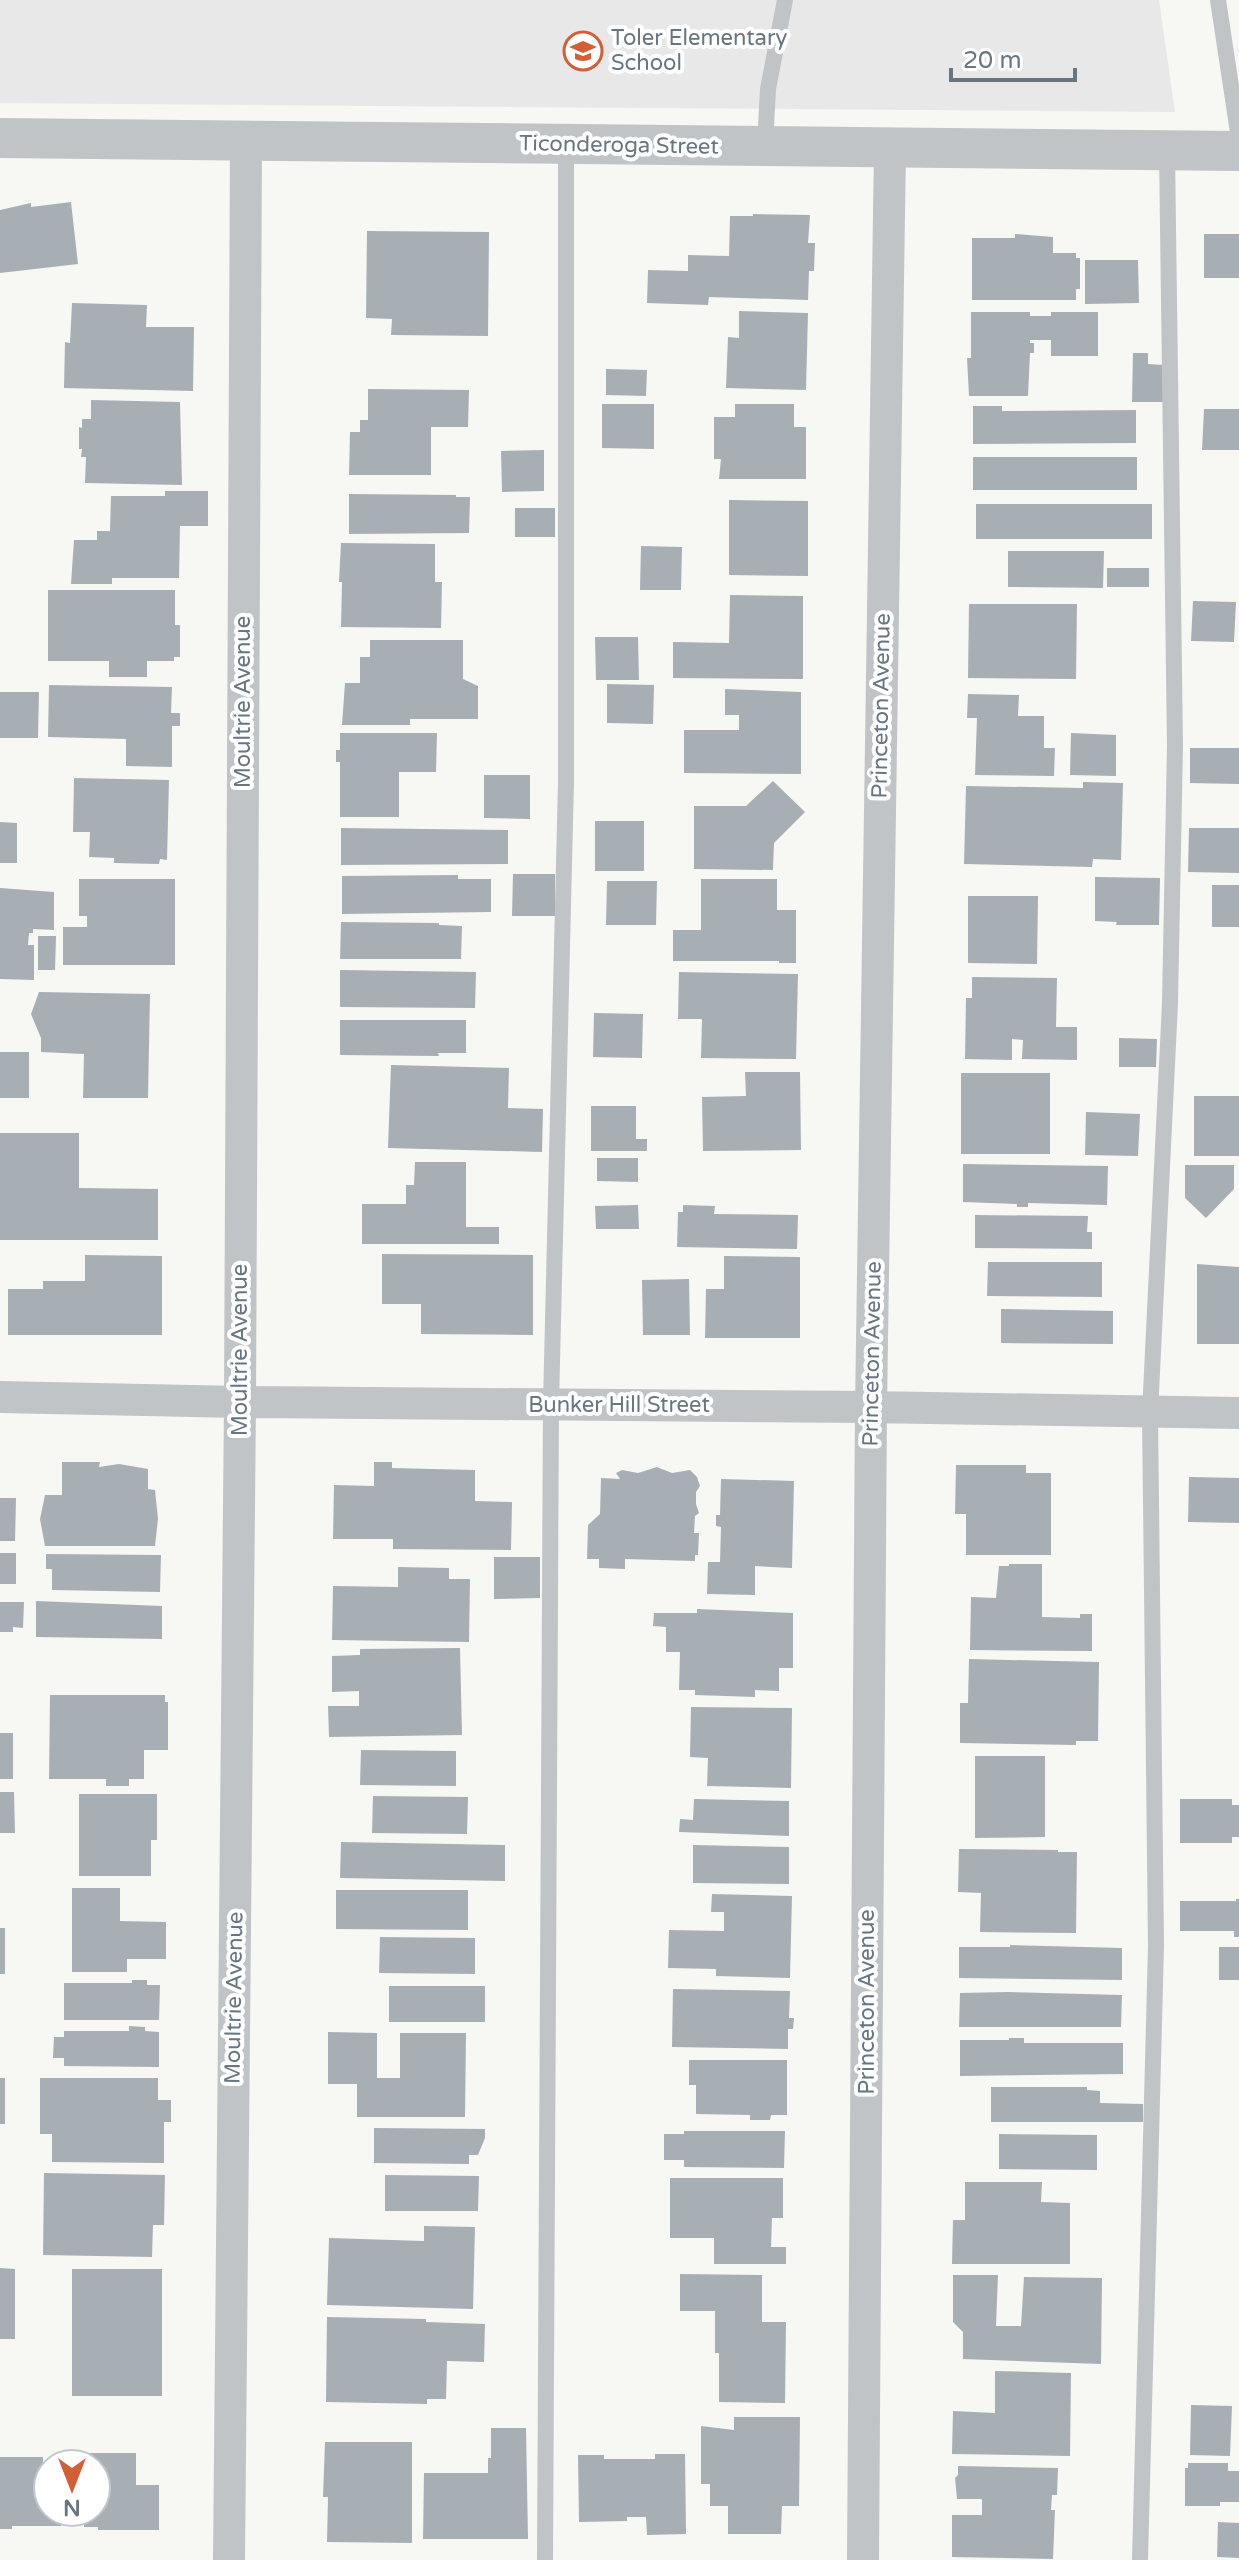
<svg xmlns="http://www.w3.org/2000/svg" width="1239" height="2560" viewBox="0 0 1239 2560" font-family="'Varela Round',sans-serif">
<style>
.built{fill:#e7e8e7}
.building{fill:#a8afb4}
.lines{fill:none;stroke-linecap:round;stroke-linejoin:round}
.service{stroke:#c0c4c7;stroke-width:16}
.minor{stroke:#c0c4c7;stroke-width:32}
.tertiary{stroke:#c0c4c7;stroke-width:40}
.labels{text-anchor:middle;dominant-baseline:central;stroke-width:8;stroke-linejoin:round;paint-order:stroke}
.poi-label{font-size:22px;fill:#687682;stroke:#fff;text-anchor:start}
.street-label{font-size:22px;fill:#687682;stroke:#fff}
</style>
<rect width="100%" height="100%" fill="#f7f7f4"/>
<path class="built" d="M0 0H1159L1175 112 0 103Z"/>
<path class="building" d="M71 202 78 264 0 273V210L31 203V207Z
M753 214 810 215 808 243H815L814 271H809L808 300 709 297 708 305 647 303 648 270 688 271V255L729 256 730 216H753Z
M367 231 489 232 488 336 391 335 392 319 366 318Z
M1015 234 1053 237V253H1076V258H1080V289H1076V300H972V238H1015Z
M1204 234H1239V278H1204Z
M1085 260H1138L1139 303 1085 304Z
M72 303 147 305 146 327H194L193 391 64 388 65 342 70 343Z
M739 311 808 313 806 390 726 388 728 337 739 338Z
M971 312H1030V316H1051V312H1098V356H1051V340H1030V343H1034V353H1030L1028 396H969L967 358H971Z
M1133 353H1148V364L1164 365 1163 402H1132Z
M606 369 647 370 646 396 606 395Z
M368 389 469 390 468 427H431V475H349L350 432H360V420H368Z
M91 400 180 402 182 485 85 483 86 457H81L82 449H79V427L82 428V419H91Z
M602 404H654V449L602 448Z
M735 404H794V427H806V479H719L721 459H714V417H735Z
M973 406H1002V411L1136 410V443L973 444Z
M1204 409H1239V450H1202Z
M544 450V491L502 492 501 451Z
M973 457H1137V490H973Z
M165 491H208V526H180L179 578H112V584H71L74 540H97V531H110L111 496H165Z
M349 494 456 495V497H470L469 533 349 534Z
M729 500 808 501V576L729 575Z
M976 504H1152V539H976Z
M515 508H555V537H515Z
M341 543 435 544V582H442L441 628 341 627 342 582H339Z
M641 546 682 547 681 590H640Z
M1008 551H1104L1103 588 1008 587Z
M1107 568H1149V587H1107Z
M48 590H175V625H180V657H174V661H147V677H109V661H48Z
M730 595 803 596V679L673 678V642L729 643Z
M1193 601 1236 602 1234 642 1191 641Z
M969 604H1077L1076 679 968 678Z
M595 637H638L639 680H596Z
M370 640H463V679L478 686V719H410V725H342L345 683H360V657H370Z
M607 684 654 685 653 724 607 723Z
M49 685 172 687 171 713H180V726H172V767L126 766V739L48 737Z
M725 689 801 692V774L684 773V730H739V715H725Z
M0 692H39L38 738H0Z
M968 694 1019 695 1018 716H1044V748H1055L1054 776 975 775 977 718H967Z
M340 733H437L436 772H399V817H340V762H336V750H340Z
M1071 733 1116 735V776L1070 775Z
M1190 748H1239V784L1190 783Z
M484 775H530V819L484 818Z
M74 778 169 780 167 860 160 859 159 864 114 863V858L89 857 90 832H73Z
M773 781 805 812 774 843 773 870 694 869V806H746Z
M1083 782 1123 783 1121 860 1093 859 1092 867 964 864 966 786 1083 788Z
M595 821H644V871H595Z
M0 822 17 823V863H0Z
M341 828 508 830V864L341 865Z
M1189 828H1239V873L1188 872Z
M513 874H555V916H512Z
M458 875V879H491V912L342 914V876Z
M1095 877 1160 878 1159 925H1116L1117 922 1095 921Z
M79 879H175V965H63V927H87V916H79Z
M701 879H777V910H796V963H779V961H673V930H701Z
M607 881H657L656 925H606Z
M1212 885H1239V927H1212Z
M0 888 54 892V930L33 929V933H29L28 945H34V980L0 979Z
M968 896H1038L1037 964 968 963Z
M341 922 439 923V925L462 926 461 959H340Z
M38 936H56L55 970H38Z
M340 970 476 972 475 1008 340 1007Z
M679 972 798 974 796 1059 701 1058 702 1019H678Z
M972 977 1057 978 1056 1027H1077V1060L1022 1059 1023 1040 1012 1039V1060L965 1059 966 998H972Z
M39 992 150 994 148 1098H83L84 1054 41 1052V1038L31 1014Z
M594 1013 643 1014 642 1058 593 1057Z
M340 1020H466V1053H438L439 1056 340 1055Z
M1119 1038 1157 1039 1156 1067H1119Z
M0 1052H29V1098H0Z
M391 1065 509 1068 508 1108 543 1109 542 1152 388 1148Z
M745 1072H800L801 1150 703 1151 702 1097 746 1096Z
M961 1073H1050V1154H961Z
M1194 1096H1239V1156H1194Z
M591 1106H636V1139H647V1151H591Z
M1086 1112 1140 1114 1138 1156 1085 1155Z
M0 1133H79V1188L158 1189V1240H0Z
M597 1158H638V1182L597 1181Z
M415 1162H466V1227H499V1244H362V1204H406V1185H414Z
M963 1164 1108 1166 1107 1205 1028 1203V1207H1017V1204L963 1202Z
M1185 1165H1234V1189L1206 1218 1185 1198Z
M638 1205 639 1229H596L595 1206Z
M683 1205 715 1206 714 1214 798 1215 797 1249 677 1247 678 1212H683Z
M975 1215 1088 1216 1087 1232H1092V1249L975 1248Z
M382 1254 533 1255V1335L421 1334V1304H382Z
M85 1255 162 1256V1335H8V1289H43V1281H85Z
M724 1256 800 1257V1338H705L706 1289H724Z
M988 1262H1102V1297L987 1296Z
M1197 1264 1239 1267V1344H1197Z
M689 1279 690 1335H643L642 1280Z
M1001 1309 1113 1311V1344L1001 1343Z
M62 1462H100L99 1467 119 1464 148 1469V1489L155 1490 158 1519 155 1546H45L40 1519 45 1495H62Z
M374 1462H392V1468L475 1470V1501L512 1502 511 1550 393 1549V1539H333L334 1485 374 1486Z
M956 1465H1026V1473H1051V1555H966V1514H955Z
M657 1467 672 1473 690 1470 697 1477 700 1486 696 1492V1504L699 1513 695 1516 694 1533H699L698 1555H695V1561L625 1559V1569L599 1568V1559H587L588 1525 600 1514 601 1478 620 1479 616 1473 622 1470 638 1473Z
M1189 1477 1239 1478V1523L1188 1522Z
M721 1479 794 1481 792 1568 755 1566V1595L707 1594 708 1562H720L721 1527 716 1526V1515H720Z
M0 1498H16L15 1541H0Z
M0 1553H16V1584H0Z
M46 1554 161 1555 160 1592 52 1590V1569H46Z
M494 1557H540V1598L494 1599Z
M1009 1564H1042V1617L1080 1618V1614H1092V1651L970 1650 971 1597 996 1598 999 1566H1009Z
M398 1567 449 1568V1579H470L469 1642 332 1640 333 1586 398 1587Z
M36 1601 162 1606V1639L36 1637Z
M0 1602H24L23 1628 13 1627V1632H0Z
M697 1609 793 1613V1668H779V1691L755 1690V1697L695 1695V1690H679L680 1652H666V1627L653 1626 654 1613H697Z
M460 1648 462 1735 329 1737 328 1706H359V1691L332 1692V1656L360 1655V1649Z
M969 1659 1099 1662 1098 1741H1076V1745L960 1743V1703H968Z
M50 1695H165V1702H168V1750H144V1779H129V1786H106V1779H49Z
M691 1707 792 1708 791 1788 707 1786 708 1758 690 1757Z
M0 1733H13V1779H0Z
M361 1750 456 1751V1786L360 1785Z
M975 1756H1045V1837L975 1838Z
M0 1792H14L15 1833H0Z
M79 1794H157V1840H151V1876H79Z
M373 1796 468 1797 467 1834 372 1833Z
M694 1799 789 1801V1836L679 1832 680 1819 693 1820Z
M1180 1799H1232V1805H1239V1837H1232V1843H1180Z
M341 1842 505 1845V1881L340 1878Z
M693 1845 789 1847V1884L693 1883Z
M959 1849 1058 1850V1852H1077L1076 1933 980 1932 981 1893 958 1892Z
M72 1888H120V1921L166 1922V1959H127V1972H72Z
M336 1890H468V1930L336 1929Z
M712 1894 792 1896 790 1978 716 1976V1969L668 1968 669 1930 724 1931V1912H711Z
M1236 1899H1239V1937H1234V1931H1180V1901H1236Z
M0 1928H5V1974H0Z
M380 1937 475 1938V1974L379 1973Z
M1010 1945 1122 1948V1980L959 1978V1947H1010Z
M1219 1947H1239V1980H1219Z
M132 1980H147V1985H160L159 2020H64V1983H132Z
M389 1986H485V2022H389Z
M673 1989 790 1991 789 2018H794L793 2029H788V2049L672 2047Z
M1008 1992 1122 1995 1121 2027H959L960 1993Z
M129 2026 145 2027V2031L159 2032V2067L64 2066V2058H53L54 2037H64V2031H129Z
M328 2032 377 2033V2078H400V2033H466L465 2117H357V2084H328Z
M1009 2038H1024V2043H1123V2074L960 2076V2040H1009Z
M689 2060H787V2115H771L770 2120H750V2115L696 2114V2085H689Z
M0 2078H5V2124H0Z
M40 2078H158V2100H171V2122H164V2163L52 2162V2134H40Z
M991 2087H1087V2090L1100 2091V2103L1143 2104V2122H991Z
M374 2128 485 2129V2138L478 2155H469V2164L374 2163Z
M684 2131H785L784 2168 684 2167V2160H664V2134H684Z
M999 2134 1097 2135V2170L999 2169Z
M44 2173 165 2175 164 2225H153L152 2257 43 2255Z
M385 2175 479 2176 478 2211H385Z
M670 2178H783V2218H772L771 2247H786V2264H714V2238H670Z
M965 2182H1042L1041 2202 1070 2203V2264H952L953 2220H965Z
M424 2226 475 2227 473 2309 327 2305 329 2238 424 2241Z
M0 2268 15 2269V2339H0Z
M72 2269H162V2396H72Z
M680 2274 762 2275V2322H786L785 2403 719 2402V2353H715V2311H680Z
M953 2275H998L996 2326H1021L1024 2277 1102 2278 1101 2364 963 2359V2332L953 2322Z
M327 2317 426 2319V2322L485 2324 484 2362 447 2361 446 2399H427V2404L326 2402Z
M995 2371 1071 2373 1070 2456 952 2454 953 2411 995 2413Z
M1191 2405 1232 2406 1230 2456 1190 2455Z
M734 2417H800L799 2506H782L781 2534H728V2506H710V2484H701V2426L734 2430Z
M491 2428H526L528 2539H423L424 2473H488V2458H491Z
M325 2442H412V2543L327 2542 328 2497H323Z
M87 2453H136V2485H159V2530H98V2527H84V2512H96V2464H87Z
M655 2454H685L686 2534 647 2535 646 2517H627V2521L579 2522 578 2455H604V2459H655Z
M0 2457H43V2463H48V2512H61V2526H12V2529H0Z
M1188 2463H1228V2471H1239V2502H1220V2506H1185V2468H1188Z
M958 2466 1058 2468 1057 2495H1052L1051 2510H1055L1053 2559 952 2557V2515H982V2499H957L955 2478 958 2475Z
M1218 2522 1239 2523V2558L1217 2557Z"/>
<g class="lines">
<path class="service" d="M1218 0 1239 139
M765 145 768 89 785 0
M545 2560 551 1404 566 781V145
M1140 2560 1156 1946 1150 1413 1170 1003 1175 746 1167 152"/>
<path class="minor" d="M0 1397 240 1402 871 1407 1239 1413
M229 2560 240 1402 246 140
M863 2560 871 1407 890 148"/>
<path class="tertiary" d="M0 138 1239 151"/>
</g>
<defs>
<symbol id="school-ring" viewBox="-11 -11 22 22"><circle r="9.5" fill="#fff" stroke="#d45f37" stroke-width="1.5"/><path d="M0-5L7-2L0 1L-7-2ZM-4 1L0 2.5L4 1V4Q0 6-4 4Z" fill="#d45f37"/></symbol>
</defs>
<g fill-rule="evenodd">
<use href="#school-ring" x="561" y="29" width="44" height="44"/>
</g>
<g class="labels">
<g class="poi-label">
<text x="611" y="38">Toler Elementary<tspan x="611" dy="25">School</tspan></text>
</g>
<g class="street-label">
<text transform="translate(619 145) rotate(1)">Ticonderoga Street</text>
<text transform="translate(243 702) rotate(-90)">Moultrie Avenue</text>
<text transform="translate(881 706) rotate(-89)">Princeton Avenue</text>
<text transform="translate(240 1350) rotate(-90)">Moultrie Avenue</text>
<text transform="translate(872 1354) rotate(-89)">Princeton Avenue</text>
<text x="619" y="1405">Bunker Hill Street</text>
<text transform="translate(234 1998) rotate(-89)">Moultrie Avenue</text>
<text transform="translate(867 2002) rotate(-90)">Princeton Avenue</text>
</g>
</g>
<g transform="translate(72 2488) rotate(180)"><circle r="38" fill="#ffffff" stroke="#c3c8cd" stroke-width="2"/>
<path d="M0-6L14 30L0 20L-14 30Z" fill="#d45f37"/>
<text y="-12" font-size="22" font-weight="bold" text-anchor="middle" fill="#687682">N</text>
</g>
<path d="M951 68v12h124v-12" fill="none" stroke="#687682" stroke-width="4"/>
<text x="963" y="68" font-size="24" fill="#687682" stroke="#ffffff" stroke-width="6" paint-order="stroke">20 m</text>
</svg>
